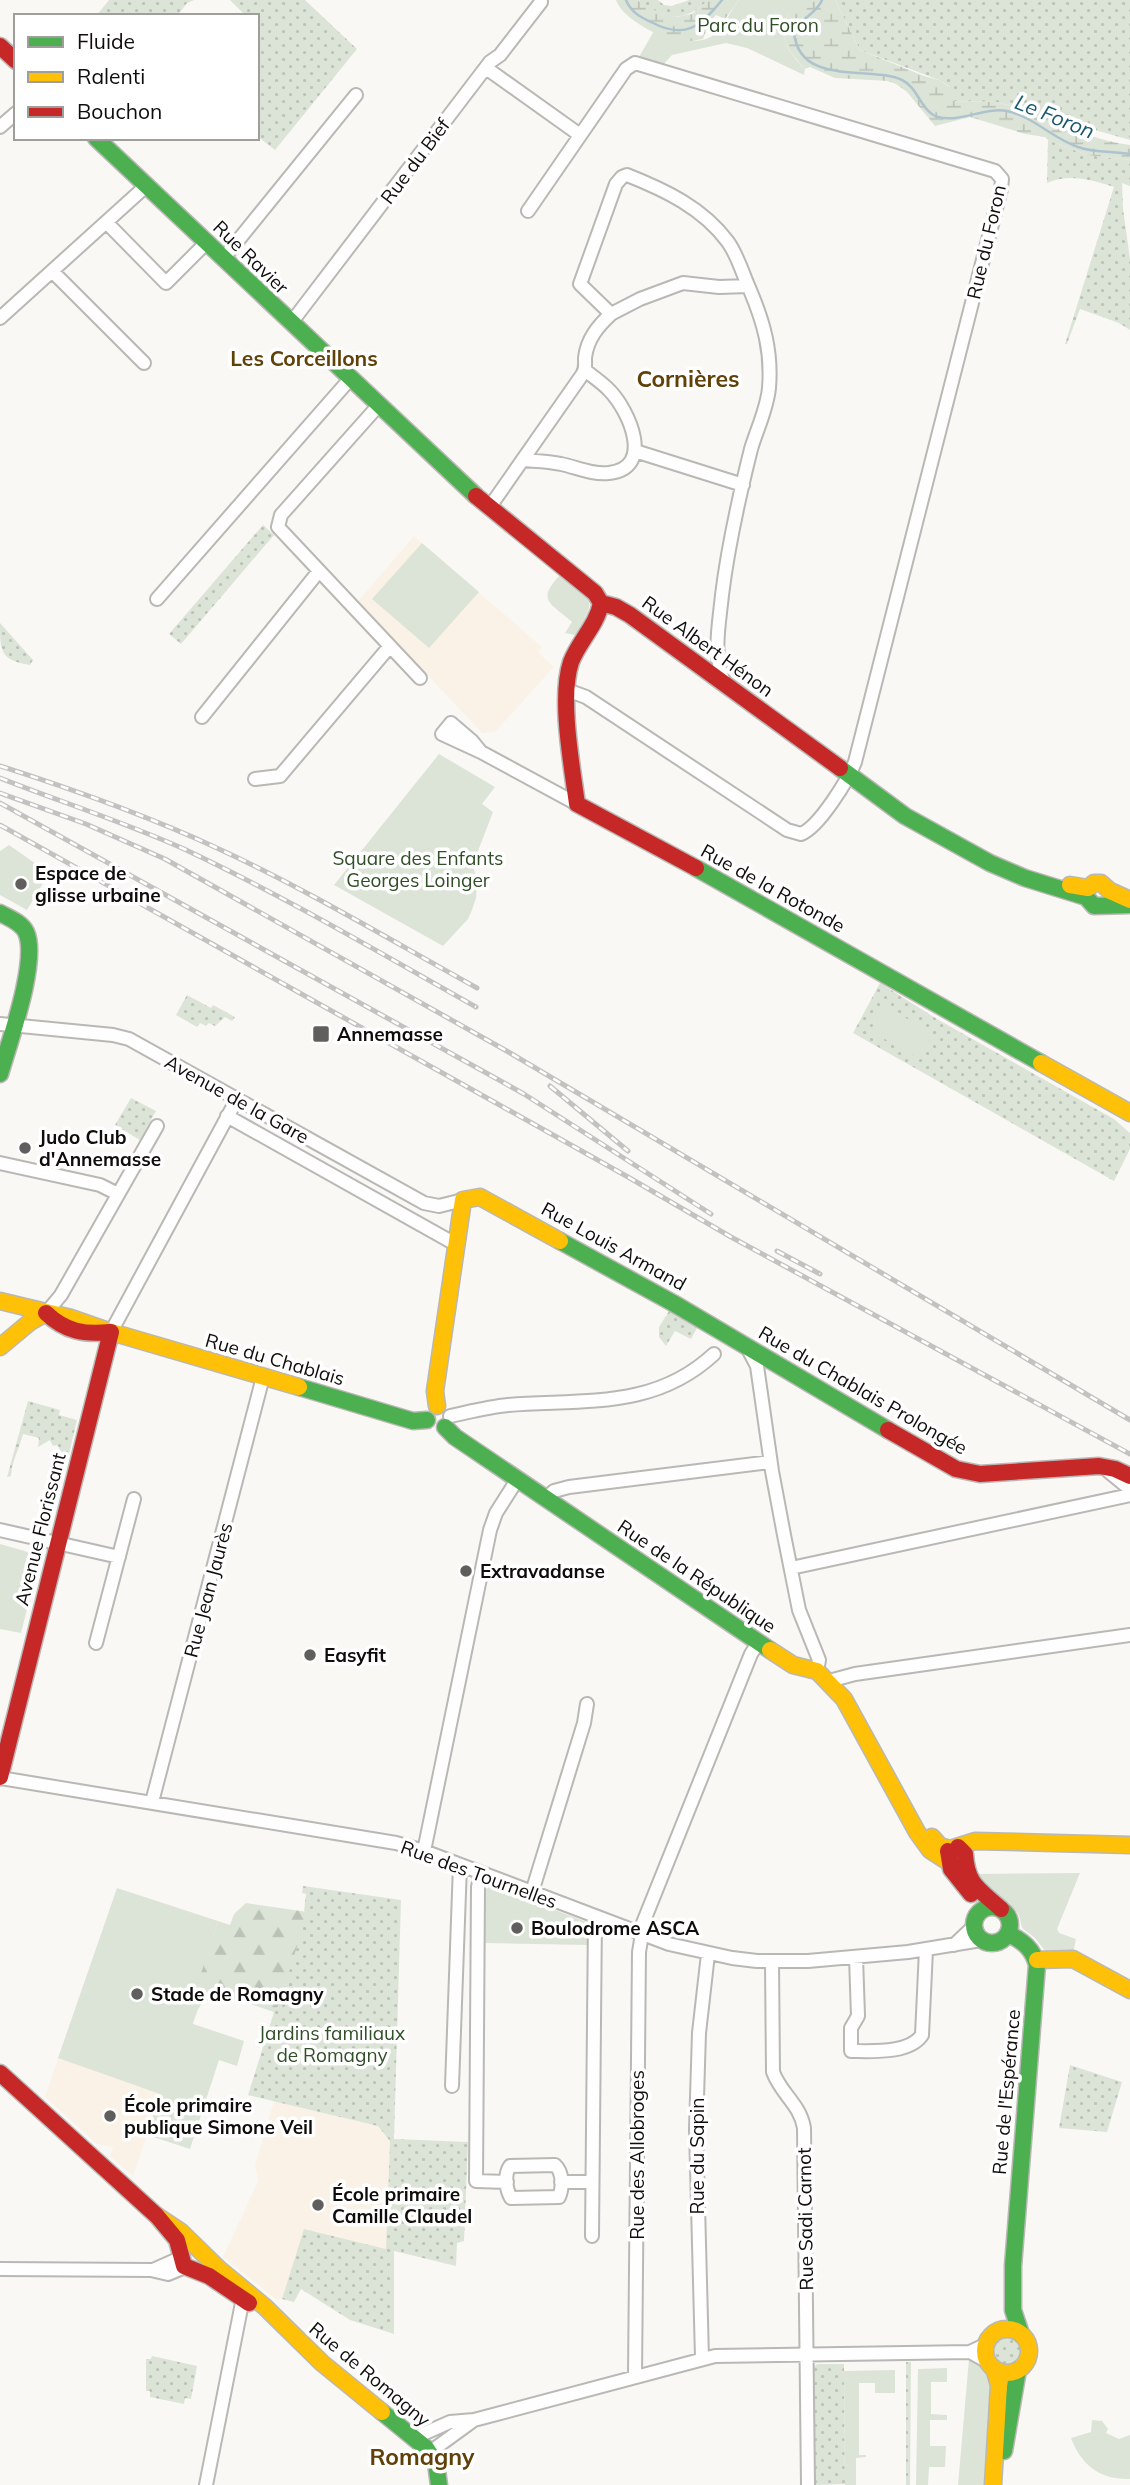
<svg xmlns="http://www.w3.org/2000/svg" width="1130" height="2485" viewBox="0 0 1130 2485" font-family="Mulish,sans-serif">
<style>
.education{fill:#faf2e6}
.grass{fill:url(#grass-dots)}
.forest{fill:url(#forest-firs)}
.wetland{fill:url(#wetland-marsh)}
.park{fill:#dce4d7}
.lines{fill:none;stroke-linecap:round;stroke-linejoin:round}
.stream{stroke:#adc4ce;stroke-width:2.5}
.street-casing{stroke:#b9b8b5;stroke-width:16}
.fast-casing{stroke:#b9b8b5;stroke-width:19}
.slow-casing{stroke:#b9b8b5;stroke-width:19}
.jam-casing{stroke:#b9b8b5;stroke-width:19}
.street{stroke:#fefefe;stroke-width:12}
.fast{stroke:#4caf50;stroke-width:16}
.slow{stroke:#ffc107;stroke-width:16}
.jam{stroke:#c62828;stroke-width:16}
.rail-casing{stroke:#c2c2c1;stroke-width:5}
.rail{stroke:#fff;stroke-width:2.5;stroke-dasharray:8;stroke-linecap:butt}
.poi-dot{fill:#615f5d;stroke:#fff;stroke-width:2.5}
.labels{text-anchor:middle;dominant-baseline:central;stroke-width:7;stroke-linejoin:round;paint-order:stroke}
.park-label{font-size:19px;fill:#314f27;stroke:#fff}
.street-label{font-size:19px;fill:#0e0d0b;stroke:#fff}
.poi-label{font-size:19px;font-weight:bold;fill:#0e0d0b;stroke:#fff;text-anchor:start}
.water-label{font-size:21px;font-style:italic;fill:#1a5870;stroke:#fff}
.neighbourhood-label{font-size:21px;font-weight:bold;fill:#604108;stroke:#fff}
.quarter-label{font-size:23px;font-weight:bold;fill:#604108;stroke:#fff}
</style>
<defs>
<pattern id="grass-dots" width="8" height="8" patternUnits="userSpaceOnUse" patternTransform="scale(1.75)"><rect width="8" height="8" fill="#dce4d7"/><path d="M2 2h.1M6 6h.1" fill="none" stroke="#bcc2b7" stroke-width="1.8" stroke-linecap="round"/></pattern>
<pattern id="forest-firs" width="22" height="20" patternUnits="userSpaceOnUse" patternTransform="scale(1.75)"><rect width="22" height="20" fill="#dce4d7"/><path d="M5 1l3.5 6h-7zM16 11l3.5 6h-7z" fill="#bcc2b7"/></pattern>
<pattern id="wetland-marsh" width="20" height="14" patternUnits="userSpaceOnUse" patternTransform="scale(1.75)"><rect width="20" height="14" fill="#dce4d7"/><path d="M1 5h8M5 5V1M11 12h8M15 12V8" fill="none" stroke="#bcc2b7"/></pattern>
</defs>
<rect width="100%" height="100%" fill="#faf8f5"/>
<path class="education" d="M414 536 542 647 538 652 554 667 495 732 482 733 358 601Z
M58 2058 161 2094 133 2176 110 2156 113 2147 97 2144 45 2097Z
M274 2101 378 2126 390 2141 386 2249 305 2229 282 2299 277 2300 223 2257 258 2181 255 2165Z"/>
<path class="grass" d="M109 0H194L187 3 177 16H96Z
M230 0H305L357 49 275 150 257 136V16H246Z
M639 0H658L664 5 672 6 689 0H708C686 23 662 21 639 0Z
M835 0H1130V140L997 102 952 101 949 86 939 80 860 50Z
M1048 140 1087 155 1130 160V186L1122 183 1123 209 1130 259V330L1119 323 1080 309 1067 344H1065L1114 187C1092 180 1069 173 1047 183Z
M263 525 274 535 181 644 169 634Z
M0 623 33 660 30 665C0 660 0 651 0 623Z
M880 983 937 1019 1114 1119 1130 1133V1149L1114 1181 853 1033Z
M187 995 211 1008 213 1005 235 1017 232 1021 225 1017 215 1026 209 1023 206 1026 200 1023 197 1027 176 1015Z
M131 1098 156 1111 140 1140 115 1125Z
M669 1311 697 1328 691 1339 675 1331 666 1346 659 1337V1327Z
M28 1401 60 1410 59 1415 77 1420 68 1458 62 1457 63 1454 57 1445 53 1446 50 1440 38 1447 39 1438 23 1434C19 1449 12 1461 11 1476L7 1477Z
M303 1886 401 1900 394 2139 468 2142 464 2241 457 2243 456 2266 394 2251V2334L350 2320 301 2289 294 2302 282 2299 304 2229 386 2249 390 2141 378 2126 248 2095 274 2012 278 2005 307 1913 304 1911 306 1894 302 1893Z
M1070 2065 1122 2082 1107 2132 1059 2128Z
M992 2352a15 15 0 1 1 30 0a15 15 0 1 1-30 0Z
M152 2356 197 2366 191 2399 185 2398 184 2404 150 2397V2391H146V2359H151Z
M906 2362H911L910 2485H906Z
M817 2364H844L845 2484 814 2485 813 2368Z"/>
<path class="forest" d="M246 1903 308 1912 278 2006 274 2012 196 1986 218 1921 230 1925 234 1914Z"/>
<path class="wetland" d="M616 0H639L661 14 676 17 692 14 708 0H739L725 19 716 15 709 23 703 39C696 40 688 43 681 42 661 38 623 20 616 0Z
M796 0H835L860 50 924 76 939 80 951 88 953 101 997 102 1055 119V125C1080 131 1104 142 1130 145V160L1087 155 1048 140 1045 137 1025 134 970 117 935 126 907 92 896 84 888 81 835 78 810 67 805 69C792 55 778 40 786 20 788 13 794 7 796 0Z"/>
<path class="park" d="M739 0H796C795 9 789 11 786 19 778 40 792 56 805 69L804 75 747 48 726 43 672 55 663 65 639 57 654 31C674 39 704 50 721 28 727 19 732 9 739 0Z
M422 543 479 592 429 648 372 599Z
M559 576C594 602 598 597 575 635L565 633 572 622C551 603 536 601 559 576Z
M439 754 495 787 482 804 493 812 473 864 477 884 476 898 472 910 468 919 443 946 334 885Z
M9 845 49 873 27 910 0 895V851Z
M884 1006 933 1033 919 1058 870 1031Z
M0 1544 35 1554 39 1561 21 1633 0 1629Z
M1080 1873 1057 1929 1059 1933 1076 1939 1073 1953 1046 1952 1035 1938 1022 1928 1019 1915 1010 1904 980 1883 976 1874Z
M491 1885 497 1892 499 1889 587 1922 588 1945 484 1943V1891Z
M117 1888 218 1921 197 1986 226 1996 224 2003C202 1995 199 2005 193 2024L244 2041 237 2066 219 2060 190 2149 147 2135 160 2094 58 2058Z
M969 2359 984 2367 993 2381 990 2485H958Z
M947 2368V2382H931V2414L947 2415V2420H930V2446H946L945 2467H929L928 2485H916L918 2369Z
M895 2370V2393H875V2383H859V2455H866V2457L856 2458V2485H845L844 2371Z
M1092 2420 1102 2421 1108 2429 1106 2433 1119 2439 1130 2435V2479C1100 2480 1081 2465 1071 2438L1091 2432Z"/>
<g class="lines">
<path class="stream" d="M626 0C631 12 640 17 651 22 685 40 700 27 722 0
M822 0C816 15 799 18 794 33 800 87 870 65 902 80 918 87 921 112 938 117 960 123 984 107 1007 111 1034 117 1052 138 1078 147 1094 153 1113 151 1130 154"/>
<defs>
<path id="street" d="M486 68 580 135
M0 127 16 113
M528 211 626 69 635 63 995 171 1002 179 1001 189 855 762C848 780 819 827 801 834L787 830 586 697 567 690
M106 222 166 283 206 243
M223 259 356 95
M52 271 144 363
M0 318 146 186
M291 323 490 62 500 55 541 2
M378 406 281 515 278 527 420 678
M635 451 743 485
M523 460C535 461 548 461 561 464 576 467 592 475 609 473 655 468 629 411 610 391 603 383 593 377 585 370
M489 508 582 375C586 369 585 366 585 358 587 339 598 326 611 314
M157 599 350 379
M725 684C712 655 719 626 722 595 728 546 739 497 751 449 757 429 767 409 769 388 772 352 764 323 750 290 743 275 738 256 728 242 703 208 665 190 627 175L622 177 616 184 580 284 611 314 640 299 683 283 719 287 748 286
M202 717 319 571
M481 752 472 741 451 723 442 734 481 752 577 804
M255 779 280 776 390 646
M0 1024 113 1035 129 1039 424 1203 439 1206 463 1200
M227 1116 457 1245
M0 1163 100 1185 118 1194
M46 1313 61 1295 157 1126
M111 1332 237 1099
M748 1349 757 1366 772 1471 784 1535 799 1610 819 1660 817 1671
M450 1416C469 1412 488 1407 508 1405 583 1399 654 1410 714 1354
M1108 1471 1130 1489
M545 1499 554 1491 569 1487 770 1462
M0 1530 119 1557
M791 1568 1130 1495
M96 1643 134 1499
M829 1681 855 1674 1130 1635
M0 1778 396 1843 424 1851 669 1944 732 1958 757 1961H808L908 1952 981 1940
M152 1802 263 1377
M424 1851 490 1530 496 1513 517 1480
M481 1873 478 1887 476 2181 507 2182
M532 1892 584 1723 587 1704
M639 1933 751 1654 758 1643
M954 1945 974 1926
M856 1957 858 2016 851 2028V2051C872 2051 909 2054 922 2035L926 1950
M772 1962 773 2072C781 2094 800 2104 804 2128L808 2485
M452 2086 460 1865
M555 2165C563 2172 563 2188 559 2197L511 2198C506 2190 504 2174 510 2166Z
M561 2182H592
M592 2236 595 1916
M0 2269 153 2270 180 2258
M151 2270 168 2274 185 2267
M970 2352 988 2362
M702 2358 696 2129 699 2033 708 1954
M635 2376 639 1952 642 1934
M414 2438 450 2422 474 2420 715 2356 970 2352 987 2344
M430 2452 474 2420
M206 2485 244 2293"/>
<path id="fast" d="M96 138 476 496
M840 768 905 816 990 863 1025 878 1086 897 1094 906 1130 905
M696 868 1041 1063
M0 913C9 918 21 922 26 932 39 960 9 1043 0 1074
M560 1241 673 1303 888 1430
M299 1387 413 1421 427 1420
M445 1427 455 1437 770 1650
M974 1925a18 18 0 1 1 36 0a18 18 0 1 1-36 0Z
M1009 1934C1023 1941 1033 1949 1037 1965L1013 2266V2310L1021 2334
M382 2412 426 2448 436 2463 439 2485
M1004 2451 1018 2370"/>
<path id="slow" d="M1070 885 1088 888 1094 883H1101L1110 891 1130 900
M1041 1063 1130 1113
M0 1301 71 1318 111 1332 299 1387
M0 1347 30 1322 46 1313
M437 1406 435 1391 463 1200 480 1197 560 1241
M770 1650 793 1665 817 1671 844 1699 917 1832 930 1850 947 1861
M932 1837 940 1846 950 1849 975 1841 1130 1845
M1037 1960 1073 1959 1130 1990
M157 2216 181 2232 219 2269 265 2307 322 2363 382 2412
M985 2351a22 22 0 1 1 44 0a22 22 0 1 1-44 0Z
M993 2485 999 2385 994 2368"/>
<path id="jam" d="M0 46 16 61
M476 496 595 593 601 603 616 607 630 615 840 768
M601 603C597 625 579 641 571 662 559 698 572 766 577 804L696 868
M46 1313C65 1331 84 1335 110 1332
M888 1430 956 1469 980 1474 1099 1466 1115 1469 1130 1476
M0 1777 111 1332
M958 1847 965 1854C967 1885 979 1889 1001 1909
M948 1851 951 1869 971 1894
M0 2073 157 2216 177 2240 184 2266 209 2276 249 2303"/>
</defs>
<use href="#street" class="street-casing"/>
<use href="#fast" class="fast-casing"/>
<use href="#slow" class="slow-casing"/>
<use href="#jam" class="jam-casing"/>
<use href="#street" class="street"/>
<use href="#fast" class="fast"/>
<use href="#slow" class="slow"/>
<use href="#jam" class="jam"/>
<defs>
<path id="rail" d="M0 766C75 790 148 816 219 849 308 890 392 941 477 988
M0 778C61 802 124 822 184 849 284 896 380 953 476 1007
M0 793 86 824 165 859 505 1050 1130 1420
M0 803 524 1094 711 1214
M0 825 628 1177 731 1237 1130 1454
M550 1086 628 1151
M777 1251 820 1274"/>
</defs>
<use href="#rail" class="rail-casing"/>
<use href="#rail" class="rail"/>
</g>
<g class="poi-dot">
<circle cx="21" cy="884" r="7"/>
<rect x="312" y="1025" width="18" height="18" rx="3.5"/>
<circle cx="25" cy="1148" r="7"/>
<circle cx="466" cy="1571" r="7"/>
<circle cx="310" cy="1655" r="7"/>
<circle cx="517" cy="1928" r="7"/>
<circle cx="137" cy="1994" r="7"/>
<circle cx="110" cy="2116" r="7"/>
<circle cx="318" cy="2205" r="7"/>
</g>
<g class="labels">
<g class="park-label">
<text x="758" y="25">Parc du Foron</text>
<text x="418" y="858">Square des Enfants<tspan x="418" dy="22">Georges Loinger</tspan></text>
<text x="332" y="2033">Jardins familiaux<tspan x="332" dy="22">de Romagny</tspan></text>
</g>
<g class="street-label">
<text transform="translate(415 161) rotate(-53)">Rue du Bief</text>
<text transform="translate(986 242) rotate(-77)">Rue du Foron</text>
<text transform="translate(251 257) rotate(44)">Rue Ravier</text>
<text transform="translate(708 646) rotate(36)">Rue Albert Hénon</text>
<text transform="translate(773 888) rotate(29)">Rue de la Rotonde</text>
<text transform="translate(237 1099) rotate(29)">Avenue de la Gare</text>
<text transform="translate(614 1246) rotate(29)">Rue Louis Armand</text>
<text transform="translate(275 1359) rotate(16)">Rue du Chablais</text>
<text transform="translate(863 1390) rotate(30)">Rue du Chablais Prolongée</text>
<text transform="translate(40 1529) rotate(-76)">Avenue Florissant</text>
<text transform="translate(697 1576) rotate(34)">Rue de la République</text>
<text transform="translate(208 1590) rotate(-75)">Rue Jean Jaurès</text>
<text transform="translate(479 1874) rotate(20)">Rue des Tournelles</text>
<text transform="translate(1006 2092) rotate(-85)">Rue de l'Espérance</text>
<text transform="translate(637 2155) rotate(-90)">Rue des Allobroges</text>
<text transform="translate(697 2156) rotate(-90)">Rue du Sapin</text>
<text transform="translate(805 2219) rotate(-91)">Rue Sadi Carnot</text>
<text transform="translate(370 2374) rotate(40)">Rue de Romagny</text>
</g>
<g class="poi-label">
<text x="35" y="873">Espace de<tspan x="35" dy="22">glisse urbaine</tspan></text>
<text x="337" y="1034">Annemasse</text>
<text x="39" y="1137">Judo Club<tspan x="39" dy="22">d'Annemasse</tspan></text>
<text x="480" y="1571">Extravadanse</text>
<text x="324" y="1655">Easyfit</text>
<text x="531" y="1928">Boulodrome ASCA</text>
<text x="151" y="1994">Stade de Romagny</text>
<text x="124" y="2105">École primaire<tspan x="124" dy="22">publique Simone Veil</tspan></text>
<text x="332" y="2194">École primaire<tspan x="332" dy="22">Camille Claudel</tspan></text>
</g>
<g class="water-label">
<text transform="translate(1055 116) rotate(22)">Le Foron</text>
</g>
<g class="neighbourhood-label">
<text x="304" y="358">Les Corceillons</text>
</g>
<g class="quarter-label">
<text x="688" y="378">Cornières</text>
<text x="422" y="2456">Romagny</text>
</g>
</g>
<rect x="14" y="14" width="245" height="126" fill="#ffffff" stroke="#9f9e9d" stroke-width="2"/>
<rect x="28" y="37" width="35" height="10" fill="#4caf50" stroke="#9f9e9d" stroke-width="2"/>
<text x="77" y="49" font-size="21" fill="#0e0d0b">Fluide</text>
<rect x="28" y="72" width="35" height="10" fill="#ffc107" stroke="#9f9e9d" stroke-width="2"/>
<text x="77" y="84" font-size="21" fill="#0e0d0b">Ralenti</text>
<rect x="28" y="107" width="35" height="10" fill="#c62828" stroke="#9f9e9d" stroke-width="2"/>
<text x="77" y="119" font-size="21" fill="#0e0d0b">Bouchon</text>
</svg>
